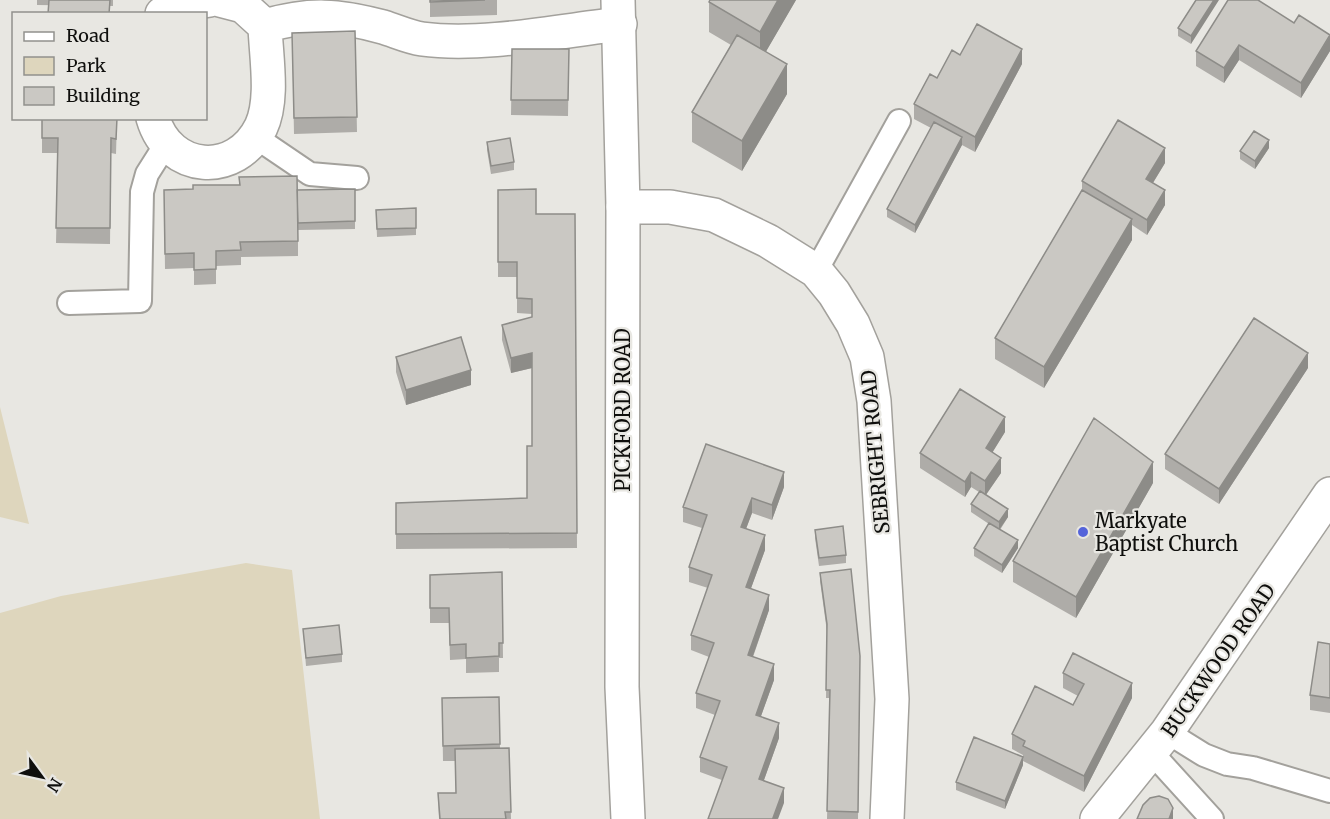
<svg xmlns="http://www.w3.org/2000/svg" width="1330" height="819" viewBox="0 0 1330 819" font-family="Merriweather,serif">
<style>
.green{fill:#ded6bd}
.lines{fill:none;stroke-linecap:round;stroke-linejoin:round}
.lane-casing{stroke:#a3a19c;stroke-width:26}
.street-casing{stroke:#a3a19c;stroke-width:36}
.secondary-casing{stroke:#a3a19c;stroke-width:36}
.lane{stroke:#fff;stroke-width:22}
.street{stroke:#fff;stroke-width:33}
.secondary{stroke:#fff;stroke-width:33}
.wall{fill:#aeaca8}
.shaded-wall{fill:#8d8c88}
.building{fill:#cac8c3;stroke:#8d8c88;stroke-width:1.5}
.poi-dot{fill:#5564da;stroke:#e8e7e2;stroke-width:2}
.labels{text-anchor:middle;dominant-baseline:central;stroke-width:4.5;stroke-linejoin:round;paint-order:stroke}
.street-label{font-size:20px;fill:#0f0f0d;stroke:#e8e7e2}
.poi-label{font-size:20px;fill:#0f0f0d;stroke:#e8e7e2;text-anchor:start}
</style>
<rect width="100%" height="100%" fill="#e8e7e2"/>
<path class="green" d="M0 407 29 524 0 517Z
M246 563 292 570 320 819H0V613L61 596Z"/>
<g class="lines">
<defs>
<path id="lane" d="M254 136 310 174 357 178
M816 271 899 121
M69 303 140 301 142 192 147 174 166 144
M1167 732 1204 755 1227 764 1253 768 1330 791
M1152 753 1212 819"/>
<path id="street" d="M162 14 172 6 210 0
M265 26C310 13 338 15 383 27 396 31 409 37 422 39 482 47 559 31 620 24
M153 118C169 173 236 178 261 127 274 99 266 57 265 26L243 6 220 0
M623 207H670L714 215 768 241 816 271 834 293 853 324 867 357 874 401 892 699 887 819
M1097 819 1167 732 1330 494"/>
<path id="secondary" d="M618 0 623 207 622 687 628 819"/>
</defs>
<use href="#lane" class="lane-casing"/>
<use href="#street" class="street-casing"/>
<use href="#secondary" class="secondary-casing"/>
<use href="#lane" class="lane"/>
<use href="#street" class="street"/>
<use href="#secondary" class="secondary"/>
</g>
<path class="wall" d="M37 0H113V6L37 5Z
M430 0H497V15L430 17Z
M710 0H796L766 51 787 94 742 171 692 142V112L731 45 709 32V2Z
M1196 0 1191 44 1178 36V28Z
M1294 23 1330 35V51L1301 98 1239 60 1224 83 1196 66V51Z
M355 31 357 132 294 134 292 33Z
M512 49H569L568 116 511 115Z
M960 55 1022 64 975 152 962 145 915 233 887 217V209L931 128 914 119V104L937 78Z
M42 118H117L116 154 111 153 110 244 56 243 58 153H42Z
M487 142 514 162V170L491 174 487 150Z
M1269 148 1255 169 1240 159V151Z
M1165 163 1153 183 1165 205 1147 235 1132 225V240L1044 388 995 359V338L1082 190V181Z
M239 177 297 190 355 189V229L298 230V256L241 257V265L216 266V284L194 285V268L165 269 164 190 193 189 239 185Z
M498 190 536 214H575L577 548 396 549V503L527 498 532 446V368L511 373 502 340V325L532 317V314L517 313V277H498Z
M416 208V235L377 237 376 210Z
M396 357 471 385 406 405 396 372Z
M1308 368 1219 504 1165 469V454Z
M1005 432 992 452 1001 473 986 495 1008 517 1000 530 1018 548 1002 573 974 556V548L989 524 971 512V504L979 492 971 487 965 497 920 468V453Z
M1153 483 1076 618 1013 582V561Z
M784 487 772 520 752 513 746 529 765 550 751 588 769 610 753 657 774 680 761 716 779 738 764 780 784 803 700 772V757L715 715 696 708V693L709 657 691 650V635L708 588 689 582V567L702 528 683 522V507Z
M815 530 846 555V563L819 566 815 538Z
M502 572 503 658H499V672L466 673V659L450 660 449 623H430V575Z
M820 573 860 656 858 819H827L830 698H826L827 632 820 581Z
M303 629 342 654V662L306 666Z
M1330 644V713L1310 710V695Z
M1063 673 1132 698 1084 792 1023 761V755L1012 749V734L1073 705 1078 696 1063 688Z
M499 697 500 748H509L511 819H439L438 793H456L455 761H443L442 698Z
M1023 765 1005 809 956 790V782Z"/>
<path class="shaded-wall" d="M778 0H796L760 62V32Z
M1214 0H1219L1191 44V36Z
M1330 36V51L1301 98V83Z
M1239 45V60L1224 83V68Z
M1022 49V64L975 152V137Z
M787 64V94L742 171V141Z
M962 137V145L915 233V225Z
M1269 140V148L1255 169V161Z
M1165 148V163L1146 194V179Z
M1165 190V205L1147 235V220Z
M1132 219V240L1044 388V367Z
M532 353V368L511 373V358Z
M1308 353V368L1219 504V489Z
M471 370V385L406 405V390Z
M1005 417V432L986 463V448Z
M1001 458V473L985 496V481Z
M1153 462V483L1076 618V597Z
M784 472V487L772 520V505Z
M971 472V487L965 497V482Z
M752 498V513L741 542V527Z
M1008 509V517L999 530V522Z
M765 535V550L746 602V587Z
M1018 540V548L1002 573V565Z
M769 595V610L748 670V655Z
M774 664V680L756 730V715Z
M1132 683V698L1084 792V776Z
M779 723V738L759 794V779Z
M1023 757V765L1005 809V801Z
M784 788V803L778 819 773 818Z
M1173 808V819H1169Z"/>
<path class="building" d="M49 0H110L109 14H48Z
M430 0H485L430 2Z
M710 0H778L760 32 709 2Z
M1196 0H1214L1191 36 1178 28Z
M1228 0H1258L1294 23 1299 15 1330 35 1301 83 1239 45 1224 68 1196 51Z
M977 24 1022 49 975 137 914 104 930 74 937 78 952 50 960 55Z
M355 31 357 117 294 118 292 33Z
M737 35 787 64 742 141 692 112Z
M512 49H569L568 100H511Z
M42 118H117L116 139 111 138 110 228H56L58 138H42Z
M1118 120 1165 148 1146 179 1165 190 1147 220 1082 181Z
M934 122 962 137 915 225 887 209Z
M1254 131 1269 140 1255 161 1240 151Z
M510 138 514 162 491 166 487 142Z
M297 176 298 241 240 242 241 250 216 251V269L194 270V253L165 254 164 190 193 189V185H240L239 177Z
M355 189V221L298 223 297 190Z
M536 189V214H575L577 533 396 534V503L527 498V446H532V353L511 358 502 325 532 317V299L517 298V262H498V190Z
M1082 190 1132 219 1044 367 995 338Z
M416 208V228L377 229 376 210Z
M1254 318 1308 353 1219 489 1165 454Z
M461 337 471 370 406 390 396 357Z
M960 389 1005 417 986 448 1001 458 985 481 971 472 965 482 920 453Z
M1094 418 1153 462 1076 597 1013 561Z
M706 444 784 472 772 505 752 498 741 527 765 535 746 587 769 595 748 655 774 664 756 715 779 723 759 779 784 788 773 818 777 819H708L727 767 700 757 720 701 696 693 714 643 691 635 712 575 689 567 707 515 683 507Z
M980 491 1008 509 999 522 971 504Z
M989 523 1018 540 1002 565 974 548Z
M843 526 846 555 819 558 815 530Z
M851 569 860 656 858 812 827 811 830 690H826L827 624 820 573Z
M502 572 503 643H499V656L466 658V644L450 645 449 608H430V575Z
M339 625 342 654 306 658 303 629Z
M1318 642 1330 644V698L1310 695Z
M1073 653 1132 683 1084 776 1023 746 1025 741 1012 734 1035 686 1073 705 1084 684 1063 673Z
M499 697 500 744 443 746 442 698Z
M974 737 1023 757 1005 801 956 782Z
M509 748 511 812H505L506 819H440L438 793H456L455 749Z
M1159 796 1168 799 1173 808 1169 819H1137L1143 805 1150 798Z"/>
<circle class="poi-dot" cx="1083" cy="532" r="6"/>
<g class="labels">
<g class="street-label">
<text transform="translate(622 410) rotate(-90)">PICKFORD ROAD</text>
<text transform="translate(875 452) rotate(-95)">SEBRIGHT ROAD</text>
<text transform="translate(1218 660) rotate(-55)">BUCKWOOD ROAD</text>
</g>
<g class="poi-label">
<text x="1095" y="520">Markyate<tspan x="1095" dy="23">Baptist Church</tspan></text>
</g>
</g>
<rect x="12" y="12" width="195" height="108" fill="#e8e7e2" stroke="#91918d" stroke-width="1.5"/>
<rect x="24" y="32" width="30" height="9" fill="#ffffff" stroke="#91918d" stroke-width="1.5"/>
<text x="66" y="42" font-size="18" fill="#0f0f0d">Road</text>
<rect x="24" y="57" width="30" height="18" fill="#ded6bd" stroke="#91918d" stroke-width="1.5"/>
<text x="66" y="72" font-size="18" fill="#0f0f0d">Park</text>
<rect x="24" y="87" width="30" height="18" fill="#cac8c3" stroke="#91918d" stroke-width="1.5"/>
<text x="66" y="102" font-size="18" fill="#0f0f0d">Building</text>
<g transform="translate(42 777) rotate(123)" stroke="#e8e7e2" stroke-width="4.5" paint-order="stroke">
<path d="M0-4.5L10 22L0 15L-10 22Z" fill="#0f0f0d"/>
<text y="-9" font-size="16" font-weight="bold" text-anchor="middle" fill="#0f0f0d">N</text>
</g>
</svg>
